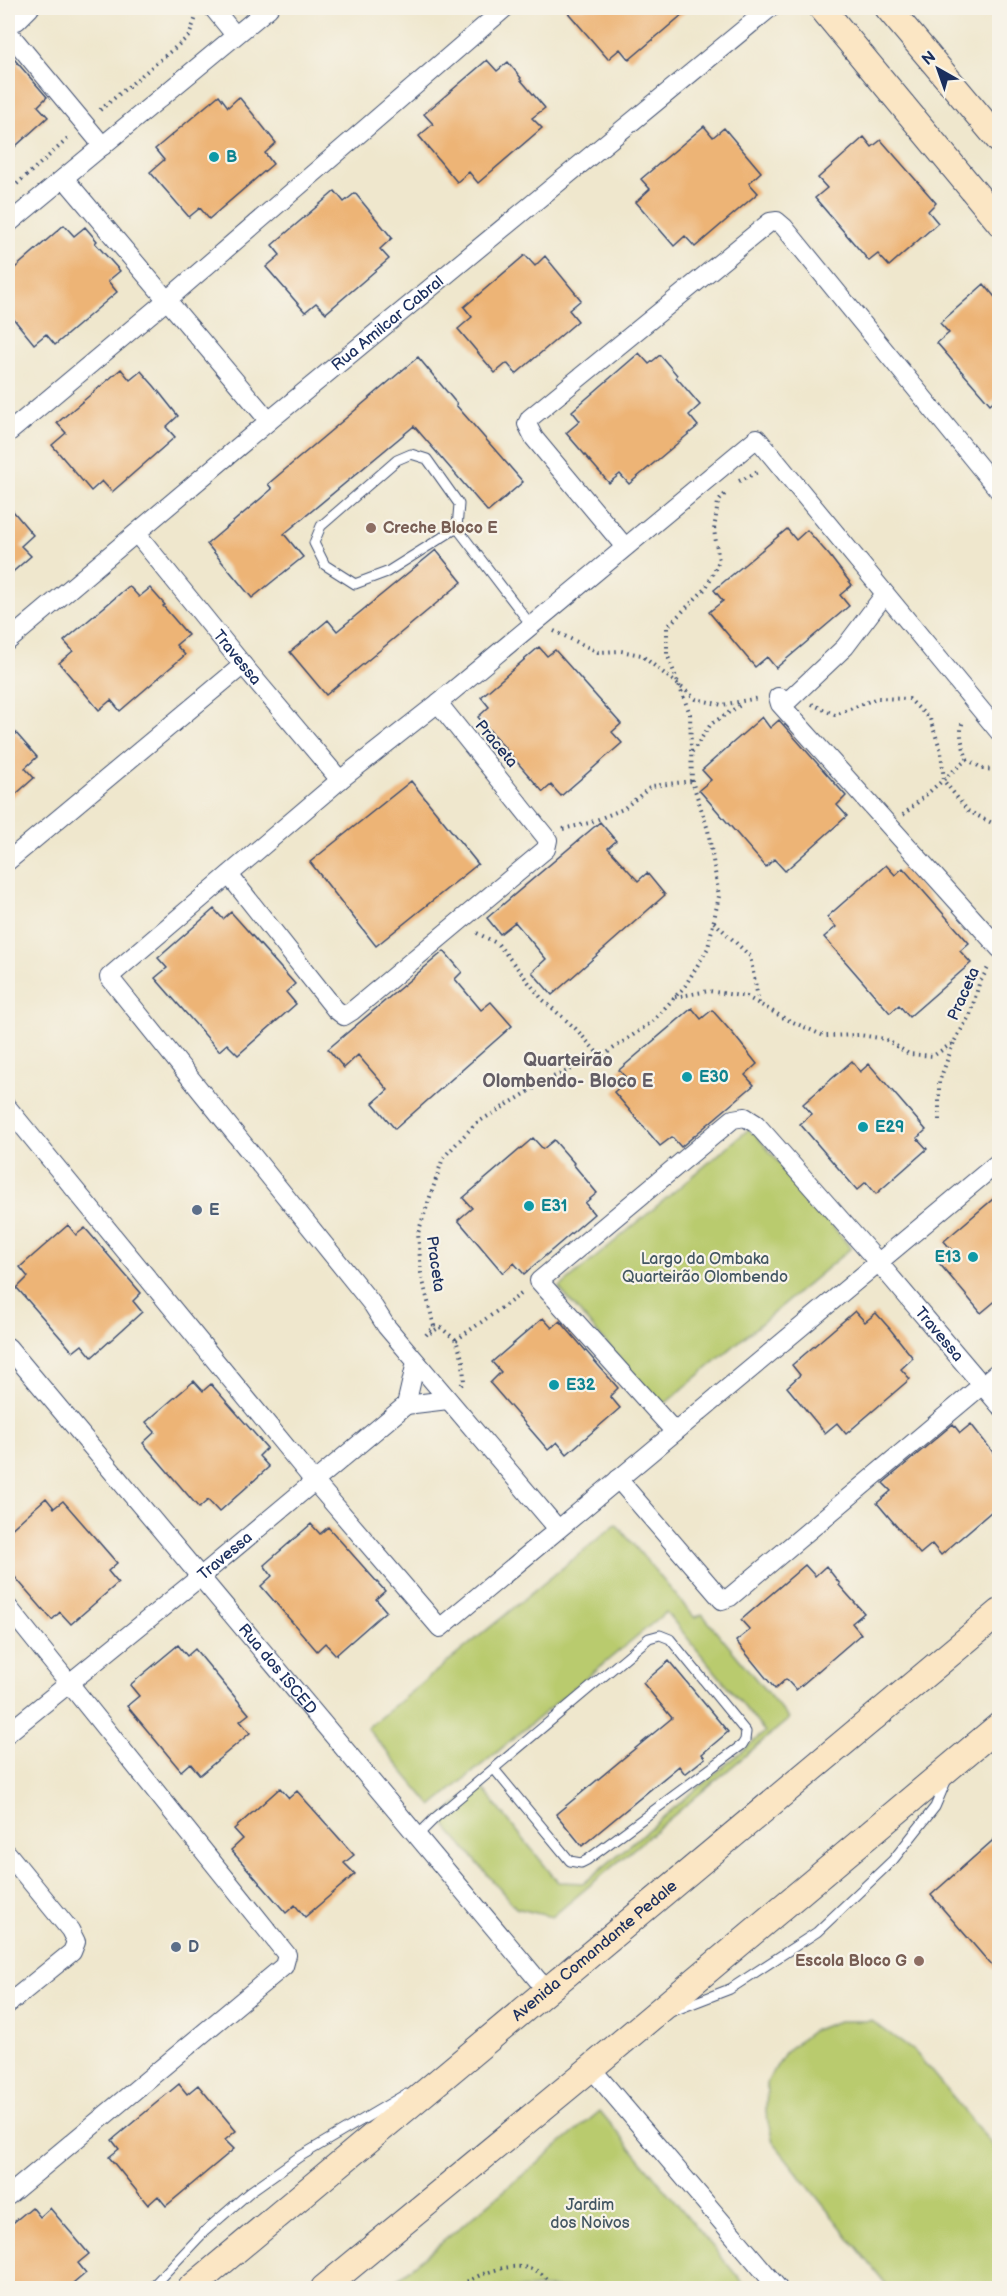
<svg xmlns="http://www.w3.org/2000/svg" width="1007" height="2296" viewBox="0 0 1007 2296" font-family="'Balsamiq Sans',sans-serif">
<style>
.green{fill:#b9cb6e;stroke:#6a7d66;stroke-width:1.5}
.building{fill:#edb476}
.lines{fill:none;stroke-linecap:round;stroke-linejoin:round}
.lane-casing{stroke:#3b4b6f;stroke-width:11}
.street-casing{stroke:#3b4b6f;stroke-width:20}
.secondary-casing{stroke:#3b4b6f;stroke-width:28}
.path{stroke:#3b4b6f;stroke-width:4;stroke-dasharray:1.5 4.5;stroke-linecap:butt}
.lane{stroke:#fff;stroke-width:9}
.street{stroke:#fff;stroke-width:18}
.secondary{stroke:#fbe6c4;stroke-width:26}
.culture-dot{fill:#0f9aa8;stroke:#f7f3e8;stroke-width:2}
.education-dot{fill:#8d6e63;stroke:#f7f3e8;stroke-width:2}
.service-dot{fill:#5c6f8a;stroke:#f7f3e8;stroke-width:2}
.labels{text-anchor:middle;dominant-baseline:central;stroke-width:4.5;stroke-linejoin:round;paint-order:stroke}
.culture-label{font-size:16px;font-weight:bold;fill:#0d838f;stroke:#f7f3e8;text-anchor:start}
.street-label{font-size:16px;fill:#1b2f5e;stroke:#f7f3e8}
.education-label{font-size:16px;font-weight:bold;fill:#785e54;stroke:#f7f3e8;text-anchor:start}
.service-label{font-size:16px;font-weight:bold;fill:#4e5e75;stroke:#f7f3e8;text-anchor:start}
.park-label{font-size:16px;fill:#425662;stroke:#f7f3e8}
.neighbourhood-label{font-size:18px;font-weight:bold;fill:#645e66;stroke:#f7f3e8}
</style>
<rect width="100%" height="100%" fill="#f7f3e8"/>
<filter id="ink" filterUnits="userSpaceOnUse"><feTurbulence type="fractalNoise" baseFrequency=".0167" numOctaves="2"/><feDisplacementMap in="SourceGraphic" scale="12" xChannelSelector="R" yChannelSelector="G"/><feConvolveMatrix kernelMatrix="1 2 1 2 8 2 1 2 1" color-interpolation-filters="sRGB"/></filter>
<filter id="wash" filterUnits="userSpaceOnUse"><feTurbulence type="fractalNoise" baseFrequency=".008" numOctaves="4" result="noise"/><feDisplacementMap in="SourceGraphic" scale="24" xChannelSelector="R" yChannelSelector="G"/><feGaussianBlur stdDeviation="1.35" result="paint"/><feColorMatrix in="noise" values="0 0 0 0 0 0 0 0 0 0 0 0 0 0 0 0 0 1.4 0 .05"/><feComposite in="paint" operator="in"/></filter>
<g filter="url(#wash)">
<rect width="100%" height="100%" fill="#efe7cd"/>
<path class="green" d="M750 1128 851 1248 661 1407 559 1288Z
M616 1524 695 1618 702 1614 789 1719 552 1917 516 1908 439 1818 480 1785 558 1882 584 1883 765 1732 666 1612 432 1806 367 1728Z
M838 2021H872L916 2053 999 2153V2288H889L773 2142 766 2113 767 2082 786 2051 812 2031Z
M600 2111 747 2288H387Z"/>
<g id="blocks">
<path class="building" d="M564 8H690L629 60 620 49 608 59Z
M8 52 47 97 38 106 48 117 8 153Z
M487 60 497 71 508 62 521 78 520 79 545 108 532 118 542 128 478 183 469 172 457 182 419 136 433 124 424 114Z
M219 95 228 107 239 97 253 114 276 143 265 153 273 164 209 219 200 208 189 217 150 172 164 160 155 149Z
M704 126 713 137 724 128 761 172 749 183 758 193 695 247 685 236 674 246 636 202 650 189 641 179Z
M864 137 872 147 881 140 936 203 928 211 938 223 889 266 878 254 869 261 815 198 827 188 818 178Z
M335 191 344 202 355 193 368 209 392 238 380 249 389 259 326 313 316 303 305 312 266 267 280 255 272 245Z
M64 225 74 236 85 227 97 241 95 243 120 271 108 281 117 292 55 345 46 334 34 344 8 312V274Z
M525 255 535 266 545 256 581 300 569 310 578 321 516 374 507 363 495 373 458 329 472 317 464 307Z
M984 284 999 302V396L990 404 937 343 949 333 940 323Z
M639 353 649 364 660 355 677 375 676 377 700 405 689 415 698 426 629 484 620 474 609 483 566 433 580 421 572 411Z
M418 357 457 404 456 405 523 482 488 512 414 426 284 534 303 557 252 598 207 544 272 489 268 484Z
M121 369 130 380 141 371 155 387 178 416 166 427 175 437 112 492 102 481 91 491 52 445 66 433 57 423Z
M8 505 33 535 21 546 31 556 8 576Z
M787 529 796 540 807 530 829 555 852 585 840 595 849 606 776 668 767 657 755 667 709 612 723 601 714 590Z
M436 550 462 582 326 695 290 652 328 620 337 631Z
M129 586 139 597 150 588 165 605 163 606 188 635 176 645 185 655 120 711 111 700 99 710 59 663 73 651 64 641Z
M539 647 547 656 555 650 621 724 612 732 622 743 561 796 551 785 543 792 478 717 489 707 481 697Z
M762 717 770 728 779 720 846 796 837 805 847 816 785 871 774 859 766 867 699 790 711 780 702 770Z
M8 724 37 757 25 768 34 778 8 801Z
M411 781 478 864 376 946 310 862Z
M600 822 616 841 608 848 638 881 647 873 665 895 552 995 532 972 546 959 515 922 500 934 487 918Z
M886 865 895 875 903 868 969 943 960 951 971 963 909 1017 899 1005 890 1013 824 937 836 927 827 917Z
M214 909 223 919 231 912 295 984 286 992 296 1004 238 1055 227 1044 219 1051 155 978 167 968 158 958Z
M444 951 462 972 455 979 481 1010 491 1002 512 1026 395 1129 373 1103 388 1090 358 1055 344 1068 328 1049Z
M692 1008 701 1019 712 1010 734 1035 757 1064 745 1075 754 1085 681 1147 672 1137 660 1146 614 1092 628 1080 619 1070Z
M852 1061 860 1072 869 1064 926 1130 917 1138 927 1149 876 1194 866 1182 857 1190 800 1124 812 1114 803 1104Z
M533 1138 543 1149 554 1140 574 1163 573 1164 597 1193 585 1203 594 1214 524 1274 514 1263 503 1273 458 1220 472 1208 463 1198Z
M999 1194V1298L981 1313 939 1263 953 1252 944 1241Z
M68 1225 76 1235 85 1228 141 1293 133 1301 142 1312 92 1357 82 1345 73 1352 17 1288 28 1277 20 1267Z
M855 1311 865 1322 876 1313 890 1329 913 1358 901 1369 910 1379 846 1434 837 1423 825 1433 787 1387 800 1375 792 1365Z
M543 1318 552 1328 560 1321 618 1388 610 1396 620 1408 567 1454 557 1442 548 1450 490 1383 501 1372 492 1362Z
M194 1381 203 1391 211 1384 267 1448 259 1456 269 1467 219 1512 208 1500 199 1508 143 1443 155 1432 146 1422Z
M953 1424 960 1433 971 1424 999 1460V1505L941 1555 932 1544 920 1554 877 1503 891 1491 883 1483Z
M46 1498 54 1508 63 1501 117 1563 108 1571 118 1583 71 1624 60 1612 52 1620 8 1569V1532Z
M311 1524 320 1534 328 1527 385 1591 376 1599 386 1611 336 1655 325 1643 317 1651 261 1586 272 1576 264 1565Z
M805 1565 815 1576 826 1566 840 1584 839 1585 864 1613 852 1623 861 1634 796 1690 786 1679 775 1689 736 1641 750 1630 741 1620Z
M178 1645 187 1656 195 1649 249 1714 240 1721 250 1733 200 1775 190 1763 181 1771 127 1706 139 1696 130 1685Z
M669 1661 728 1732 702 1754 705 1758 685 1774 679 1766 582 1846 556 1814 672 1718 643 1683Z
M280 1788 289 1798 297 1791 354 1855 344 1863 355 1874 305 1917 295 1905 286 1913 231 1850 243 1839 234 1829Z
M999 1835V1974L931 1895Z
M179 2084 187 2094 198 2085 212 2102 236 2131 225 2140 234 2149 166 2206 158 2196 148 2205 109 2157 119 2149 112 2140Z
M32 2207 40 2217 50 2208 89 2254 78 2263 86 2273 67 2289H8V2227Z"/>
</g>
</g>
<g filter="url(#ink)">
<use href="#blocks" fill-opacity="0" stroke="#3b4b6f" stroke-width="1.5"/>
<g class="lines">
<defs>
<path id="lane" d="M411 454 427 459 459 504 457 528 387 572 355 584 325 565 314 543 321 526 397 460Z
M457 528 531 625
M417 1836 435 1818 649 1638 660 1635 670 1639 746 1732 745 1740 742 1745 587 1860 581 1863 570 1861 494 1769
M673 2011 730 1989 817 1932 893 1860 935 1807 947 1779
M151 2288 205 2231 251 2191 299 2157 406 2094"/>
<g id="street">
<path d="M213 8 235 35"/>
<path d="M8 17 17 21 30 8"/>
<path d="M8 32 103 146"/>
<path d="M64 178 269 421"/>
<path d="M8 224 269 8"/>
<path d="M8 433 167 300 505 8"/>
<path id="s1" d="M137 534 243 665 340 780"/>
<path d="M625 547 534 438 527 424 530 418 770 222 777 221 784 227 1000 492"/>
<path d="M885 594 845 647 789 700 778 697 780 704 1000 949"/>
<path id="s2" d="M8 641 269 421 770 8"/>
<path d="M8 861 243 665"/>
<path d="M229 875 335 1009 344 1016 352 1011 546 849 548 840 438 703"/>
<path d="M8 1108 314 1481 440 1628 1000 1161"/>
<path id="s3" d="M8 1347 547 1991"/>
<path d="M406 1405 448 1400"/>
<path id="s4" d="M675 1432 539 1281 733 1119 745 1117 756 1124 878 1262 1000 1406"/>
<path d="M618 1479 722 1600 730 1597 1000 1370"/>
<path d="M558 1529 386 1326 372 1304 109 977 340 780 438 703 757 438 1000 733"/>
<path d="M8 1607 287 1955 284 1966 8 2196"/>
<path id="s5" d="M8 1733 200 1577 406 1405 416 1362"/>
<path d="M8 1854 70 1930 76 1942 72 1952 8 2004"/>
<path d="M591 2068 778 2288"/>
</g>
<g id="secondary">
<path d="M822 8 1000 223"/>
<path d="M888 8 1000 141"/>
<path id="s6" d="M191 2288 1000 1612"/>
<path d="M324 2288 591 2068 1000 1725"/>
</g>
</defs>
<use href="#lane" class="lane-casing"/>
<use href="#street" class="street-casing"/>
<use href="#secondary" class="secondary-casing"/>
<path class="path" d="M100 110 189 36 196 17
M8 192 70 137
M739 481 760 471
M554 631 598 652 621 651 641 655 696 699 722 705 758 698
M812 704 835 715 877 698 909 699 930 719 941 751 944 781 968 811 1000 827
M692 752 711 724 742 704
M967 759 983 769 1000 770
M903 815 967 759C963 746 958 734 963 721
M563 829 589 823 623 809 652 786 692 781
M714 922 750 956 759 1003
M477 933 498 944 542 999 576 1029 601 1057
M675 997 709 991 747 997 784 1018 824 1036 860 1035 885 1039 909 1054 933 1056 954 1042 970 1015 979 984 989 966
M939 1120V1082L954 1042
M430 1333 440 1327 456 1340 463 1361 464 1382 460 1386
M426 1335 434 1326 421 1273 418 1233 443 1158 475 1124 553 1077 601 1057 652 1022 685 986 708 948 719 896 708 830 692 781 690 714 667 654V627L706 588 719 561 714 530 718 502 725 494
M456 1340 524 1292
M457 2288C482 2270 536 2251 553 2288
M565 2288 580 2285 590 2288"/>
<use href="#lane" class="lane"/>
<use href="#street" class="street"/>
<use href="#secondary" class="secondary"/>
</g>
</g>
<g class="culture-dot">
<circle cx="214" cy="157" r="6"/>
<circle cx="687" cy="1077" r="6"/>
<circle cx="863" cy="1127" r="6"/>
<circle cx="529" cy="1206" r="6"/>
<circle cx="973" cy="1257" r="6"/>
<circle cx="554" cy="1385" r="6"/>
</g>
<g class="education-dot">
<circle cx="371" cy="528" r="6"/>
<circle cx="919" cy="1961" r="6"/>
</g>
<g class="service-dot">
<circle cx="197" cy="1210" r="6"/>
<circle cx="176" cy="1947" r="6"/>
</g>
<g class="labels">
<g class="culture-label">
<text x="226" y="157">B</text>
<text x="699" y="1077">E30</text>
<text x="875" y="1127">E29</text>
<text x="541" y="1206">E31</text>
<text x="961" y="1257" text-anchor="end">E13</text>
<text x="566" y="1385">E32</text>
</g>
<g class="street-label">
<text stroke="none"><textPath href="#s2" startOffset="495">Rua Amilcar Cabral</textPath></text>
<text stroke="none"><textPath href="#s1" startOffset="159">Travessa</textPath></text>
<text transform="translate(496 744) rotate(50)">Praceta</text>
<text transform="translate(964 994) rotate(-66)">Praceta</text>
<text transform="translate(435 1264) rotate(82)">Praceta</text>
<text stroke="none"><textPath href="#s4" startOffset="760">Travessa</textPath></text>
<text stroke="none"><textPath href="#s5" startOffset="280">Travessa</textPath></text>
<text stroke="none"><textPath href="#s3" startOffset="420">Rua dos ISCED</textPath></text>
<text stroke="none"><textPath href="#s6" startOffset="526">Avenida Comandante Pedale</textPath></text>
</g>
<g class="education-label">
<text x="383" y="528">Creche Bloco E</text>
<text x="907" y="1961" text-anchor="end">Escola Bloco G</text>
</g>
<g class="service-label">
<text x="209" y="1210">E</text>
<text x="188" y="1947">D</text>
</g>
<g class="park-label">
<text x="705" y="1259">Largo da Ombaka<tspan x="705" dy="18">Quarteirão Olombendo</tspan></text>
<text x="590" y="2205">Jardim<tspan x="590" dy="18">dos Noivos</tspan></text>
</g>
<g class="neighbourhood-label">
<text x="568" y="1060">Quarteirão<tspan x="568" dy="21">Olombendo- Bloco E</tspan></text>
</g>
</g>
<rect width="1007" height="2296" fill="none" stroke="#f7f3e8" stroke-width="30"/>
<g transform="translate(938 69) rotate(320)" stroke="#f7f3e8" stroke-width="4.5" paint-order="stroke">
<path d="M0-4.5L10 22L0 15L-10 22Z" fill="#1b2f5e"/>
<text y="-9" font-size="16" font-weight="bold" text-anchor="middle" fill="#1b2f5e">N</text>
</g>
</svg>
